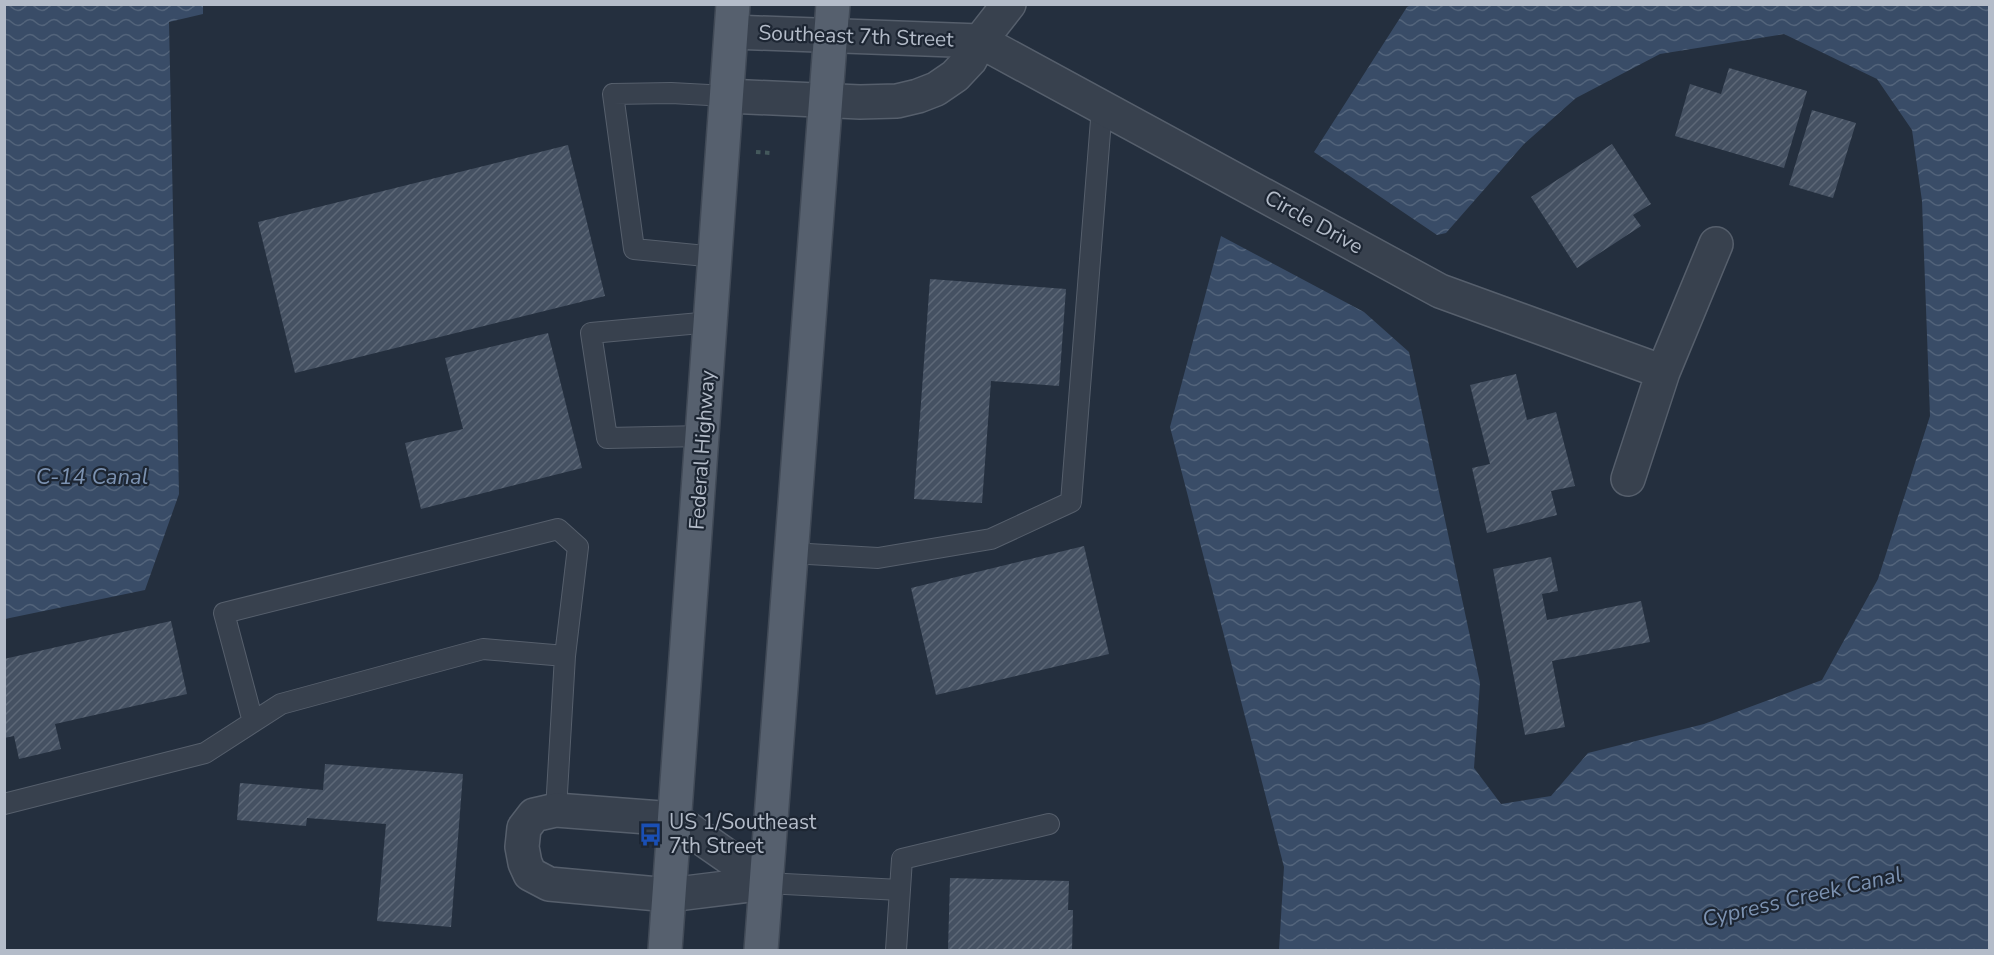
<svg xmlns="http://www.w3.org/2000/svg" width="1994" height="955" viewBox="0 0 1994 955" font-family="'Nunito Sans',sans-serif">
<style>
.water{fill:url(#water-waves)}
.building{fill:url(#building-hatch)}
.lines{fill:none;stroke-linecap:round;stroke-linejoin:round}
.service-casing{stroke:#565f6c;stroke-width:22}
.minor-casing{stroke:#565f6c;stroke-width:36}
.primary-casing{stroke:#414a57;stroke-width:36}
.path{stroke:#44595c;stroke-width:4;stroke-dasharray:4.5 4.5;stroke-linecap:butt}
.service{stroke:#38414e;stroke-width:20}
.minor{stroke:#38414e;stroke-width:33}
.primary{stroke:#56606e;stroke-width:33}
.labels{text-anchor:middle;dominant-baseline:central;stroke-width:4.5;stroke-linejoin:round;paint-order:stroke}
.street-label{font-size:21px;fill:#b4bcc9;stroke:#1d2633}
.poi-label{font-size:21px;fill:#b4bcc9;stroke:#1d2633;text-anchor:start}
.water-label{font-size:22px;font-style:italic;fill:#7c92b1;stroke:#1d2633}
</style>
<defs>
<pattern id="water-waves" width="16" height="10" patternUnits="userSpaceOnUse" patternTransform="scale(1.5)"><rect width="16" height="10" fill="#394c67"/><path d="M0 5q4-4 8 0t8 0" fill="none" stroke="#53647b"/></pattern>
<pattern id="building-hatch" width="6" height="6" patternUnits="userSpaceOnUse" patternTransform="scale(1.5)"><rect width="6" height="6" fill="#455162"/><path d="M-1 1l2-2M0 6l6-6M5 7l2-2" fill="none" stroke="#5d6877"/></pattern>
</defs>
<rect width="100%" height="100%" fill="#242f3e"/>
<path class="water" d="M5 4 203 5V14L169 22 179 494 145 590 5 619Z
M1411 5H1989V950H1279L1284 867 1170 427 1221 236 1364 312 1409 352 1480 683 1474 768 1501 804 1551 796 1588 753 1704 724 1822 680 1878 579 1930 416 1922 201 1912 130 1877 79 1784 34 1660 54 1576 98 1524 144 1446 233 1437 235 1314 152 1407 7Z"/>
<path class="building" d="M1729 68 1807 91 1784 168 1675 136 1690 84 1721 94Z
M1812 110 1856 123 1833 198 1789 185Z
M1612 144 1651 204 1633 215 1641 226 1577 268 1531 197Z
M568 145 605 296 295 373 258 222Z
M930 279 1066 289 1059 386 991 381 982 503 914 499Z
M548 333 582 468 421 509 405 443 463 429 445 358Z
M1516 374 1527 420 1556 412 1575 486 1551 491 1557 515 1487 533 1472 468 1490 464 1470 385Z
M1084 546 1109 654 936 695 911 588Z
M1551 557 1558 591 1542 594 1547 620 1641 601 1650 642 1552 661 1565 727 1525 735 1493 569Z
M171 621 187 694 55 724 61 749 19 759 14 736 4 738V659Z
M325 764 463 774 451 927 377 921 386 824 307 818 306 826 237 820 240 783 323 790Z
M950 878 1069 881 1068 910H1073L1072 950H948Z"/>
<g class="lines">
<defs>
<path id="service" d="M716 257 634 249 613 94 671 93 727 96
M703 436 607 438 591 333 711 322
M791 553 878 558 991 539 1071 502 1102 107
M253 722 224 613 558 529 578 547 565 656
M4 804 205 753 281 704 483 649 565 656 556 810
M766 883 900 890
M896 950 902 859 1049 824"/>
<path id="minor" d="M732 32 980 41 1440 291 1663 372 1716 244
M727 96 860 102 897 101 918 96 936 89 955 76 970 60 980 41 1009 4
M1628 479 1663 372
M556 810 674 819 766 883 669 895 549 884 530 874 525 863 522 847 524 828 534 815Z"/>
<path id="primary" d="M665 950 733 4
M761 950 833 4"/>
</defs>
<use href="#service" class="service-casing"/>
<use href="#minor" class="minor-casing"/>
<use href="#primary" class="primary-casing"/>
<path class="path" d="M756 152 771 153"/>
<use href="#service" class="service"/>
<use href="#minor" class="minor"/>
<use href="#primary" class="primary"/>
</g>
<defs>
<symbol id="bus-bare" viewBox="-9 -9 18 18"><path d="M-5-6H5V4H4V6H2V4H-2V6H-4V4H-5ZM-3.5-4V0h7V-4ZM-3.5 1.2v1.5H-2V1.2ZM2 1.2v1.5H3.5V1.2Z" fill="#1a4fb4" stroke="#1d2633" stroke-width="2.5" paint-order="stroke"/></symbol>
</defs>
<g fill-rule="evenodd">
<use href="#bus-bare" x="634" y="818" width="33" height="33"/>
</g>
<g class="labels">
<g class="street-label">
<text transform="translate(856 36) rotate(2)">Southeast 7th Street</text>
<text transform="translate(1314 222) rotate(29)">Circle Drive</text>
<text transform="translate(702 450) rotate(-86)">Federal Highway</text>
</g>
<g class="poi-label">
<text x="669" y="822">US 1/Southeast<tspan x="669" dy="24">7th Street</tspan></text>
</g>
<g class="water-label">
<text x="92" y="477">C-14 Canal</text>
<text transform="translate(1802 897) rotate(-13)">Cypress Creek Canal</text>
</g>
</g>
<rect width="1994" height="955" fill="none" stroke="#b4bcc9" stroke-width="12"/>
</svg>
